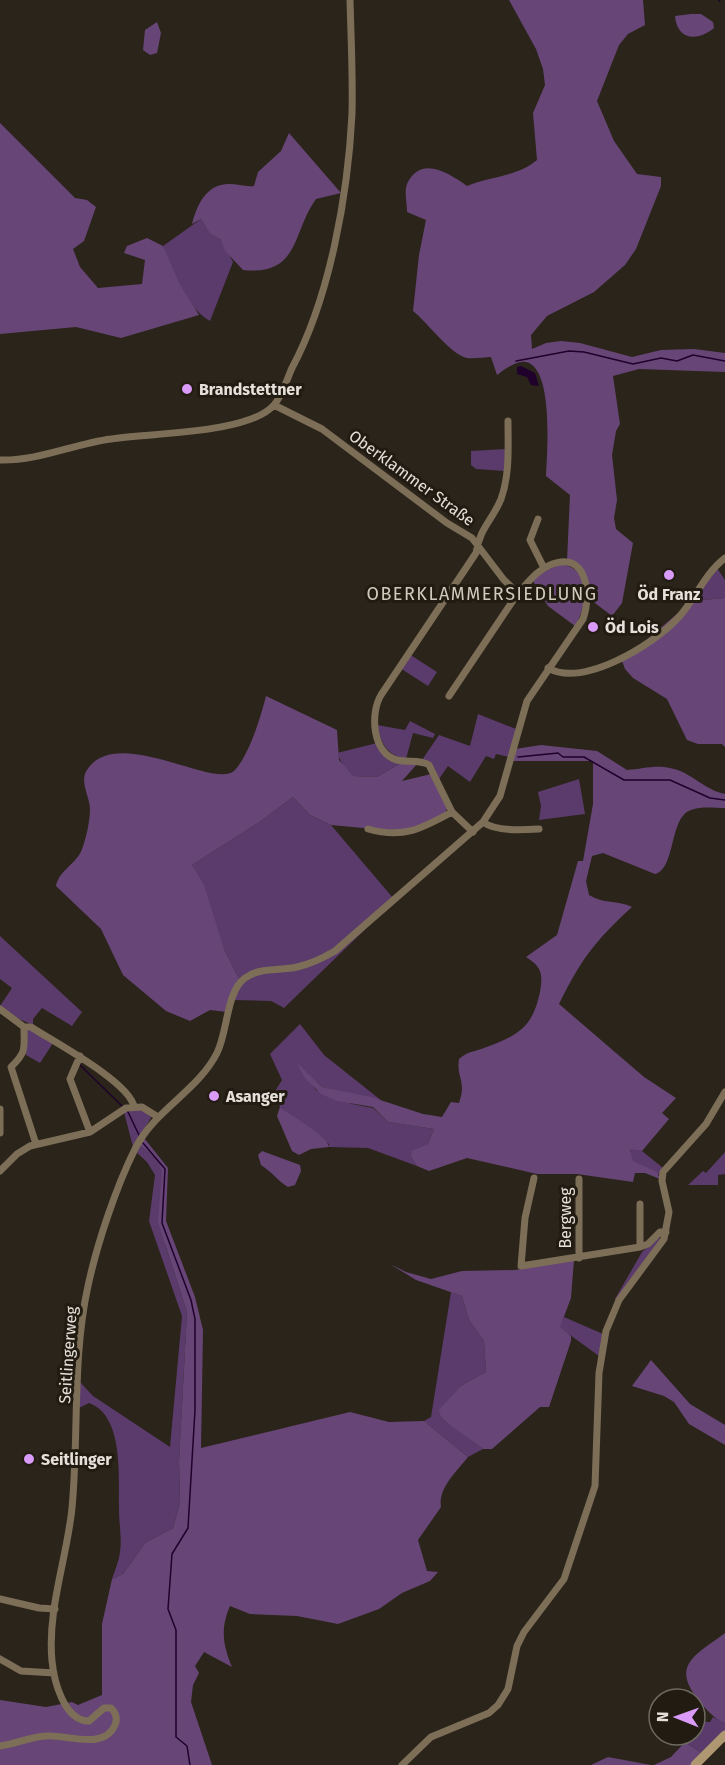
<svg xmlns="http://www.w3.org/2000/svg" width="725" height="1765" viewBox="0 0 725 1765" font-family="'Fira Sans',sans-serif">
<style>
.green{fill:#5b3b6b}
.forest{fill:#674677}
.water{fill:#1f012c}
.lines{fill:none;stroke-linecap:round;stroke-linejoin:round}
.stream{stroke:#1f012c;stroke-width:1.5}
.street{stroke:#7d6e57;stroke-width:7}
.secondary{stroke:#af9771;stroke-width:9}
.poi-dot{fill:#d99af8;stroke:#211b11;stroke-width:2}
.labels{text-anchor:middle;dominant-baseline:central;stroke-width:6;stroke-linejoin:round;paint-order:stroke}
.poi-label{font-size:16px;font-weight:bold;fill:#e5e0da;stroke:#211b11;text-anchor:start}
.street-label{font-size:16px;fill:#e5e0da;stroke:#211b11}
.neighbourhood-label{font-size:18px;letter-spacing:1.5px;fill:#d2c9bc;stroke:#211b11}
</style>
<rect width="100%" height="100%" fill="#2b241a"/>
<path class="green" d="M201 219 210 234 221 240 233 262 210 321C187 308 170 271 163 246Z
M506 449 505 471 476 469 471 465V451Z
M717 568 725 580V598L692 601Z
M409 654 437 672 428 686 400 668Z
M478 714 516 729 509 757 496 754 494 759 486 756 470 782 448 766 439 779 422 760 439 735 470 746Z
M410 721 435 734 433 738 413 733 406 759C386 754 382 745 377 725L405 730Z
M377 743 401 763 377 777 353 776 344 768 337 753Z
M579 779 585 814 539 820 541 806 538 792Z
M293 797 310 815 331 825 393 898 332 950 313 961 239 979 224 949 192 865 258 823Z
M380 915 284 1008 271 1001 233 1000 244 981 256 974 313 965Z
M0 936 82 1012 72 1026 42 1008 33 1019V1025L19 1019 0 1006 12 988 0 979Z
M300 1024 324 1055 382 1101 322 1087 299 1066 316 1090 352 1104 373 1108 388 1122 434 1129 428 1144 411 1157 417 1166 368 1148 329 1147V1144L280 1107 274 1093 282 1080 270 1054Z
M29 1029 53 1043 40 1063 26 1055V1031Z
M138 1109 150 1114 151 1118 133 1147 124 1112Z
M140 1145 158 1161 163 1171 165 1244 187 1312 179 1462 180 1503 173 1528 145 1543 123 1574 112 1579C115 1570 119 1561 120 1552 122 1539 119 1523 119 1510 118 1480 125 1416 89 1403L79 1408 80 1382 93 1396 170 1447 182 1316 149 1221 155 1175 147 1162 136 1152Z
M630 1148 642 1151 663 1168 660 1175 632 1161Z
M725 1152V1174L718 1175V1185H688L703 1171 706 1173Z
M658 1237 660 1239 616 1302 615 1299 642 1252Z
M451 1292 462 1296 469 1320 484 1341 486 1372 462 1385 441 1417 483 1449 468 1457 424 1421 431 1417Z
M564 1317 603 1334 599 1356 559 1327Z
M713 1717 725 1723V1731L703 1754 685 1742 682 1744V1735H695V1721L710 1722Z"/>
<path class="forest" d="M509 0H643L645 25 628 34 619 45 597 101 614 141 637 174 661 177V186L636 249 625 265 594 292 547 316 531 335 532 349 546 343 561 341 580 343 632 357 661 350 694 349 725 353V372L639 369 613 376 620 424 616 431 612 455 617 500 614 518 616 529 633 543 622 603 612 616 591 600 585 573 567 561 570 495 546 476C547 454 554 368 526 362 516 360 504 370 497 375L491 357C484 357 474 359 467 358 450 354 428 323 413 311L419 255 426 220 407 212C407 203 404 192 407 184 421 154 450 174 467 186 490 176 517 177 537 160L533 113 545 85 543 69 536 49Z
M691 14H701L713 22 714 28C697 42 677 40 675 16Z
M157 22 161 33 157 53 150 55 143 50 145 30Z
M0 123 75 198 87 200 96 207 84 241 73 249 80 267 98 288 142 284 145 260 124 253 127 246 147 238 163 246 180 285 199 315 121 338 76 327 0 334Z
M289 133 341 193 316 199C292 232 300 276 243 270L225 251 221 240 210 234 201 219 192 224C197 205 206 184 229 184 238 184 245 187 254 186L258 172 281 151Z
M562 564C594 571 587 605 575 626L548 606 533 581 542 572Z
M725 598V747L722 744H698L687 740 667 699 633 678 625 669 622 661 692 601Z
M266 696 337 730 339 760 353 776 377 777 401 763H418L402 781 431 774 436 780 447 809 445 813 407 832 331 825 310 815 293 797 258 823 192 865 204 885 224 949 239 979 227 1012 210 1010 190 1021 166 1011 123 975 101 929 56 886C59 870 77 864 82 849 86 839 90 821 90 809 90 797 79 781 87 770 116 724 213 789 234 771 249 756 261 716 266 696Z
M541 745 597 751 627 770C644 769 656 764 674 769 693 774 705 790 725 794V808C715 808 701 806 691 810 669 817 676 869 655 874L603 853 592 856 586 881 589 895C603 904 618 900 632 907 594 942 582 958 559 1004L644 1077 676 1098 662 1113 669 1119 642 1151 630 1149 633 1161 657 1172 660 1179 645 1173H635L633 1182 577 1174H537L467 1158 429 1171 417 1166 411 1157 412 1151 428 1144 434 1129 388 1122 373 1107 337 1101 321 1094 304 1077 297 1063 322 1087 371 1097 423 1114 442 1117 451 1102 459 1103C467 1080 456 1078 459 1059 468 1051 474 1052 484 1048 518 1035 532 1029 540 992 543 974 542 967 526 957L557 935 578 861H583L593 804V761H512L515 749Z
M280 1107C291 1116 328 1136 329 1147L311 1149 299 1155 292 1151 277 1116Z
M144 1138 168 1168 166 1221 195 1297 203 1330 201 1448 350 1412 389 1422 424 1421 468 1457C457 1471 438 1488 441 1507L418 1540 427 1571 438 1572 430 1581 402 1593 379 1609 338 1624 297 1616 250 1614 230 1606C220 1629 223 1645 232 1667L204 1652 195 1666 199 1673 193 1685 191 1702 212 1765H0V1700L46 1707 72 1702 78 1705 102 1695V1624L112 1579 123 1574 145 1543 173 1528 180 1503 179 1462 187 1312 158 1222 162 1171 158 1161 140 1145Z
M262 1151 300 1165 301 1171 295 1185 288 1187C278 1181 271 1171 261 1165L258 1155Z
M574 1260 571 1298 560 1327 571 1336V1341L549 1407H540L492 1449H483L449 1424 441 1417 439 1410 462 1385 486 1372 484 1341 469 1320 462 1296 416 1280 390 1264 406 1272 431 1279 462 1271 515 1270Z
M651 1360 690 1404 725 1425V1445L689 1424 674 1402 664 1396 632 1386Z
M725 1633V1723C713 1718 708 1711 700 1702 669 1665 696 1655 725 1633Z
M685 1742 703 1754 691 1765H654L671 1757Z
M608 1757 651 1765H591Z"/>
<path class="water" d="M521 366 535 373 539 386 531 385 527 377 517 374V367Z"/>
<g class="lines">
<path class="stream" d="M719 1 720 0
M516 361 569 351 584 352 633 364 661 358 677 361 693 355 725 361
M518 757 558 753 563 757H584L624 780H670L710 798 725 800
M80 1065 122 1106
M128 1112 139 1135
M143 1143 165 1169 162 1223 191 1300 195 1319V1410L188 1528 172 1554 168 1609 176 1630V1737L187 1746 190 1765"/>
<path class="street" d="M0 460C39 461 73 444 111 439 149 433 249 434 274 405 282 396 287 379 292 368 330 297 348 194 352 114 353 76 351 38 350 0
M538 519 530 540 544 568
M548 668C583 688 652 645 676 620 695 601 703 575 725 558
M449 696 518 593
M483 822C496 832 524 830 539 829
M368 829C403 839 421 829 452 812
M473 832 452 812 429 765C418 759 408 763 397 760 372 753 370 713 381 695L476 553C480 527 492 521 501 499 510 474 508 447 508 421
M0 1009 24 1027H31C52 1041 130 1082 134 1107
M24 1027C24 1048 27 1052 11 1067L36 1144
M80 1056 70 1079 90 1132
M0 1109V1133
M0 1171 17 1154 30 1146 90 1132 126 1108 142 1107 158 1117
M534 1178 525 1218 521 1266 640 1247 648 1244 660 1232H666
M579 1179V1258
M640 1204V1247
M0 1599 39 1608 55 1609
M0 1659 21 1671 54 1673
M0 1746C15 1744 30 1737 46 1736 66 1734 104 1751 115 1725 118 1718 116 1713 111 1708H104L89 1721C64 1721 54 1681 52 1661 47 1610 67 1558 72 1508 79 1434 72 1358 88 1286 97 1244 116 1187 135 1149 154 1110 197 1092 217 1053 228 1031 226 992 245 978 260 967 280 971 297 967 311 964 323 958 335 951L483 822 500 796 527 701 583 619C592 595 587 549 550 565 537 570 528 583 518 593L504 580 472 538 447 523 322 429 274 405
M402 1765 431 1737 489 1713 498 1705 508 1689 517 1646 524 1632 564 1579 595 1486 599 1373 606 1331 619 1300 664 1239 669 1212 662 1181 663 1172 706 1124 725 1092"/>
<path class="secondary" d="M695 1765 725 1735"/>
</g>
<g class="poi-dot">
<circle cx="187" cy="389" r="6"/>
<circle cx="669" cy="575" r="6"/>
<circle cx="593" cy="627" r="6"/>
<circle cx="214" cy="1096" r="6"/>
<circle cx="29" cy="1459" r="6"/>
</g>
<g class="labels">
<g class="poi-label">
<text x="199" y="389">Brandstettner</text>
<text x="669" y="594" text-anchor="middle">Öd Franz</text>
<text x="605" y="627">Öd Lois</text>
<text x="226" y="1096">Asanger</text>
<text x="41" y="1459">Seitlinger</text>
</g>
<g class="street-label">
<text transform="translate(412 478) rotate(36)">Oberklammer Straße</text>
<text transform="translate(565 1218) rotate(-90)">Bergweg</text>
<text transform="translate(68 1355) rotate(-86)">Seitlingerweg</text>
</g>
<g class="neighbourhood-label">
<text x="482" y="594">OBERKLAMMERSIEDLUNG</text>
</g>
</g>
<g transform="translate(677 1717) rotate(271)"><circle r="28" fill="#211b11" stroke="#6f6a61" stroke-width="1.5"/>
<path d="M0-4.5L10 22L0 15L-10 22Z" fill="#d99af8"/>
<text y="-9" font-size="16" font-weight="bold" text-anchor="middle" fill="#e5e0da">N</text>
</g>
</svg>
